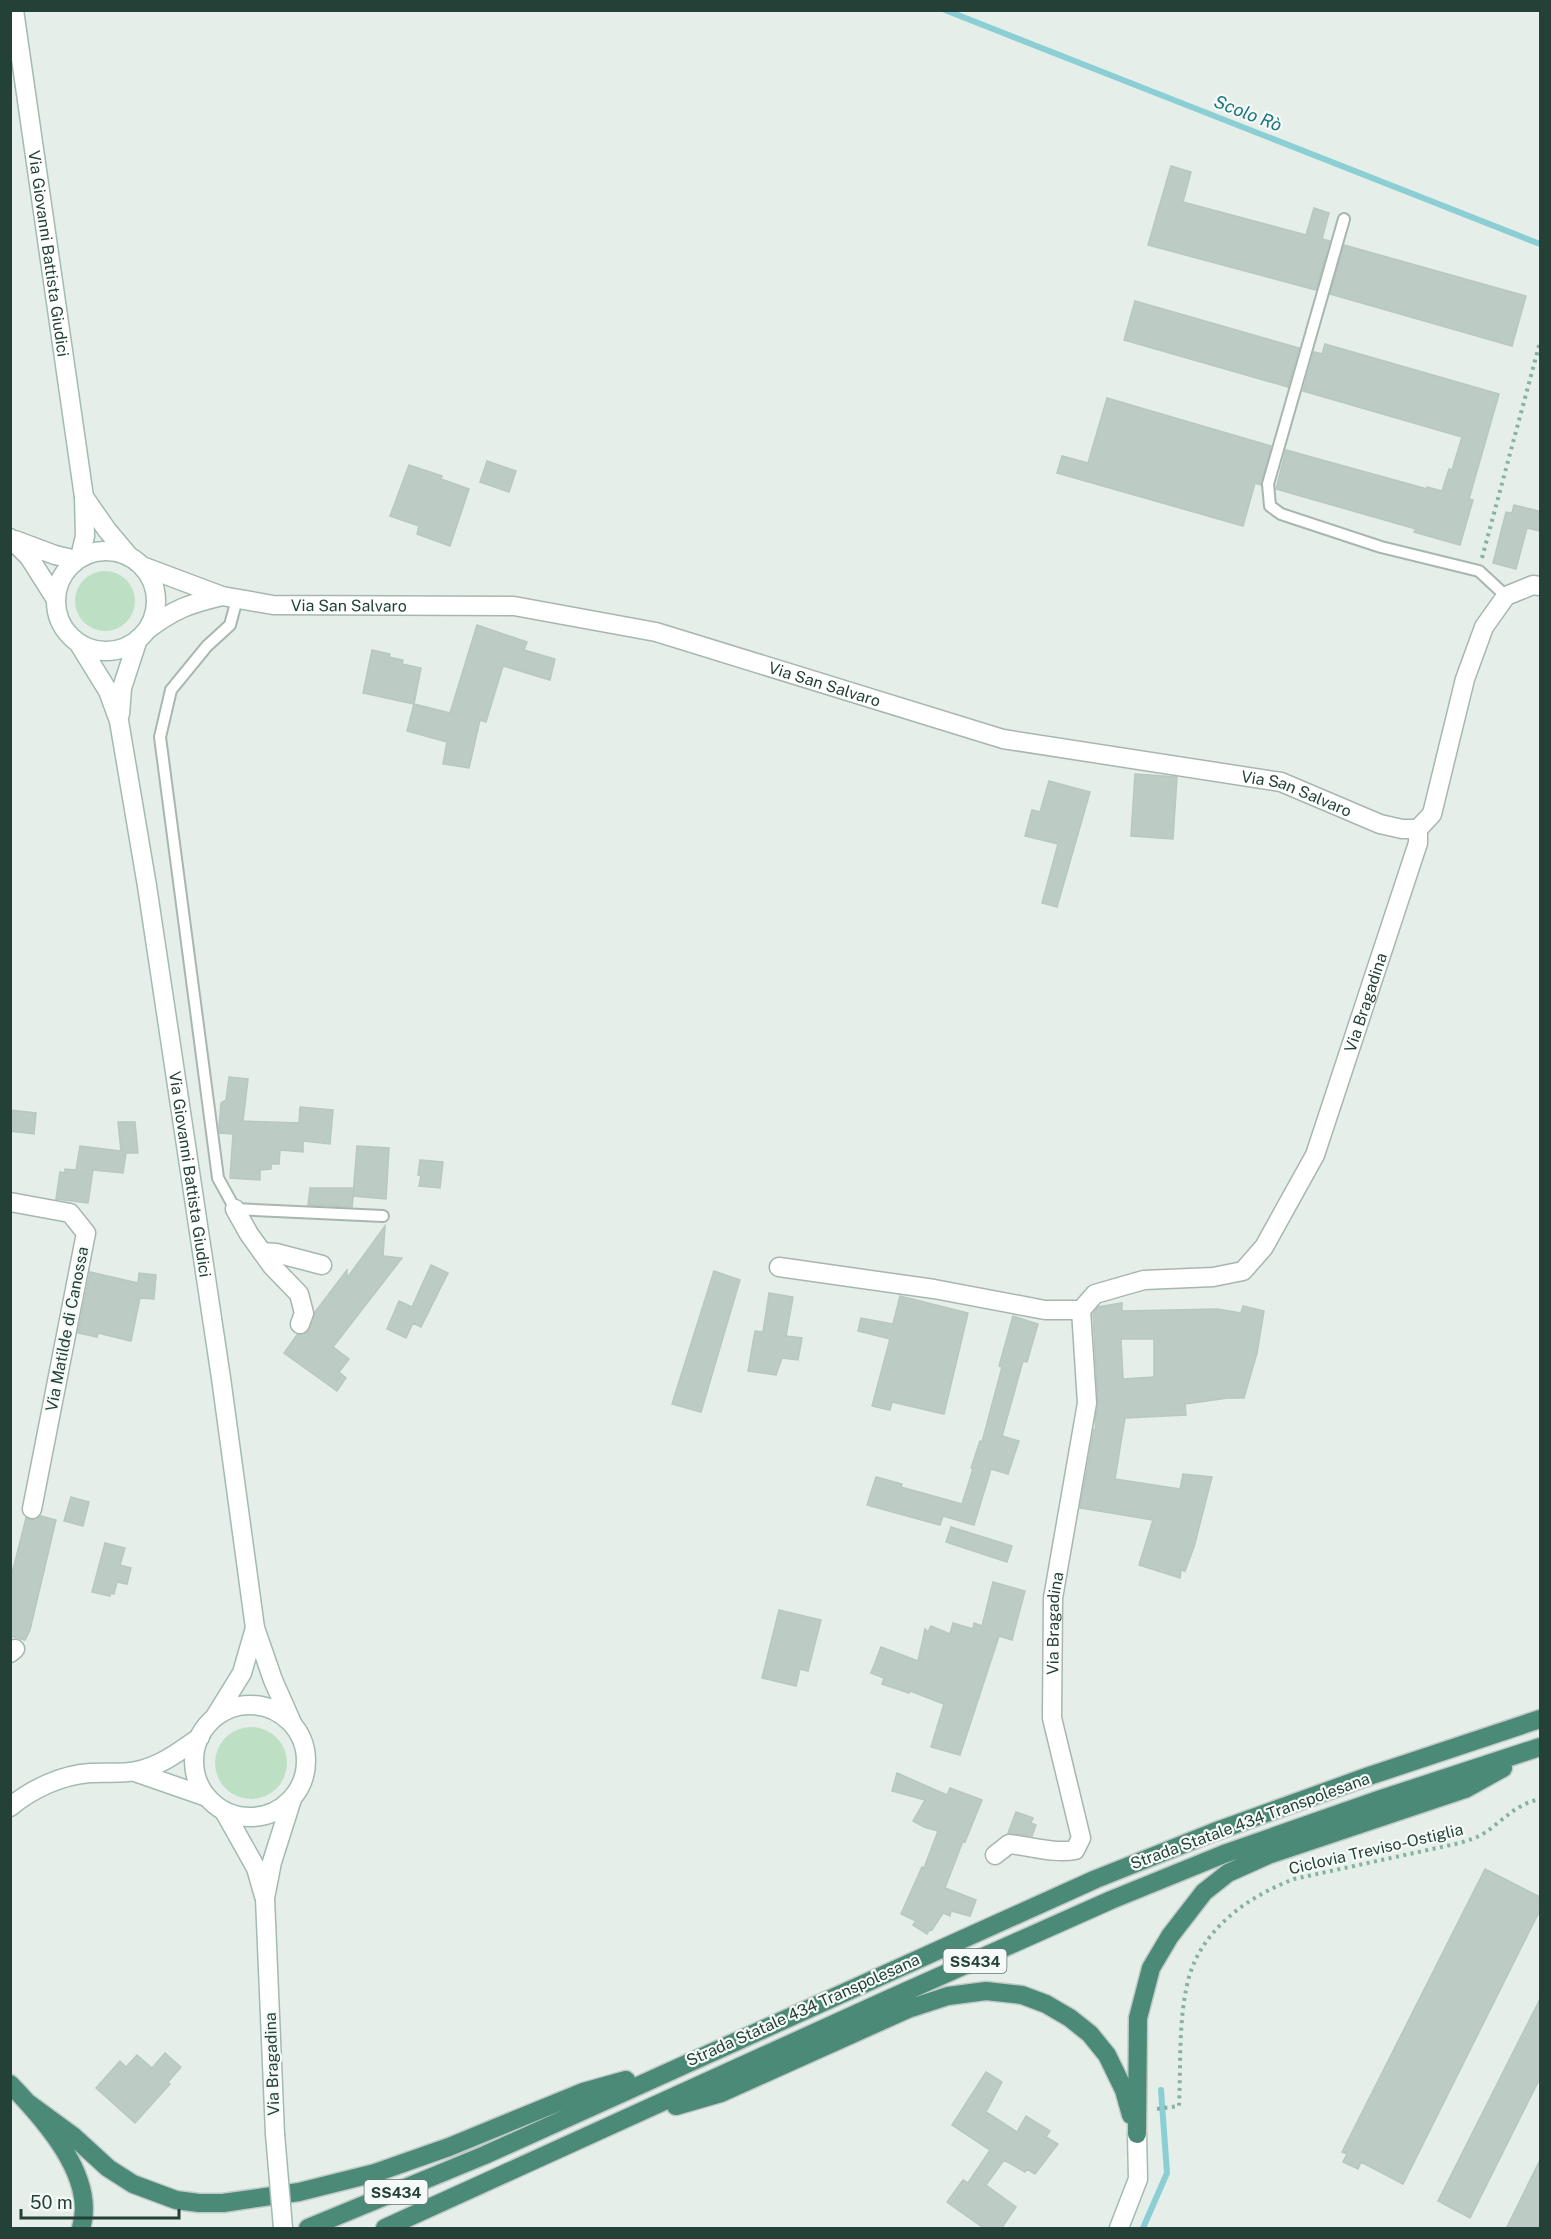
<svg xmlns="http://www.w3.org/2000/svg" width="1551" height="2239" viewBox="0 0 1551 2239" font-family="'Public Sans',sans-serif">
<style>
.green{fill:#bde0c4}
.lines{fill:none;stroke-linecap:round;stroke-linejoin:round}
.stream{stroke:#8bcfd5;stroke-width:6}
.building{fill:#bcccc5;stroke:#b6c8c0;stroke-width:1.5;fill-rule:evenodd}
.service-casing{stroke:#a7b7b0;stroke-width:14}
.minor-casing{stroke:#a7b7b0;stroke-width:21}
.tertiary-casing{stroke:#a7b7b0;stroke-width:21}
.secondary-casing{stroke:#a2bbb0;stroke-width:21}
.trunk-casing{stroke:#c1cac7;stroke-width:21}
.path{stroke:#84b3a1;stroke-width:4;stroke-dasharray:3 4.5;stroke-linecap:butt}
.service{stroke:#fff;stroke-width:10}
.minor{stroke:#fff;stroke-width:18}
.tertiary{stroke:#fff;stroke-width:18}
.secondary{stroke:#fff;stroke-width:18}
.trunk{stroke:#4a8a77;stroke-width:18}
.secondary-bridge-casing{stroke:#a2bbb0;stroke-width:21;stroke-linecap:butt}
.secondary-bridge{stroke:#fff;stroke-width:18}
.labels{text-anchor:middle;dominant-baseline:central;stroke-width:4.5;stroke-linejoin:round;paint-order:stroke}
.shield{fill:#f5faf8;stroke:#627871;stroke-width:1.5}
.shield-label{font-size:15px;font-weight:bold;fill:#234137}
.street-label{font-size:16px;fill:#234137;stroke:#f5faf8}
.water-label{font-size:18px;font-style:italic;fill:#1a7680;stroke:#f5faf8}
</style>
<rect width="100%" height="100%" fill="#e5eee9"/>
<path class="green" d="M75 601a30 30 0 1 1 60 0a30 30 0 1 1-60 0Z
M215 1763a36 36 0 1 1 72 0a36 36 0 1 1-72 0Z"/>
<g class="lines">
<path class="stream" d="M945 10 1540 244
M1143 2228 1167 2173 1161 2090"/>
</g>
<path class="building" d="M1171 166 1191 172 1183 202 1306 235 1314 208 1329 213 1322 239 1330 241 1316 290 1148 245Z
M1344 245 1526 296 1512 346 1330 294Z
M1135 301 1299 348 1288 387 1124 340Z
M1325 344 1499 394 1469 499 1473 500 1460 545 1414 532 1416 529 1276 489 1286 450 1427 489V487L1442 491 1449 469 1452 470 1462 437 1303 391 1314 352 1322 354Z
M1107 398 1271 446 1261 485 1255 483 1243 526 1057 473 1062 456 1088 463Z
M487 461 516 471 509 492 480 482Z
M409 465 442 476 441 479 469 489 450 546 417 534 419 526 390 516Z
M1514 505 1539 511 1540 531 1527 528 1516 569 1493 563 1506 512 1512 513Z
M477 625 527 642 524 650 555 659 550 680 503 666 486 722 480 720 469 768 443 764 447 742 407 731 414 704 450 713Z
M372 650 390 654 389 657 403 660 402 664 421 668 414 704 363 693Z
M1135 774 1177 777 1173 839 1131 836Z
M1049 781 1090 792 1057 907 1042 903 1058 844 1025 836 1032 810 1040 812Z
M229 1077 248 1079 243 1121 299 1123 300 1107 333 1110 330 1144 303 1141V1152L280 1150 279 1164H271V1169L260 1170V1180L230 1178 233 1134 220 1133 219 1128 221 1103 226 1100Z
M10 1110 36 1113 34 1134 10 1131Z
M118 1122H135L138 1153H126L123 1173 93 1170 88 1203 56 1199 60 1172 65 1173V1169L76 1170 80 1146 121 1151Z
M357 1146 389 1148 386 1199 353 1196Z
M420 1160 443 1162 440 1188 419 1186 421 1176 418 1175Z
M310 1188H354L352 1207 308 1205Z
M385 1226 383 1256 402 1258 333 1347 349 1359 339 1372 346 1378 337 1391 284 1353 297 1335 308 1332 315 1312 347 1270V1278Z
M431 1265 448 1273 421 1327 413 1323 406 1338 387 1329 399 1301 412 1307Z
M714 1271 740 1280 701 1412 672 1404Z
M90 1272 138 1283 139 1273 156 1275 154 1299 140 1298 131 1341 98 1333 97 1337 78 1333Z
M769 1293 793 1297 786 1336 802 1338 798 1360 782 1358 776 1375 748 1371 755 1331 763 1332Z
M900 1296 968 1313 944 1414 892 1402 890 1410 872 1406 890 1339 858 1331 861 1318 893 1324Z
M1122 1303V1311L1217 1309 1241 1313 1243 1306 1264 1311 1257 1353 1244 1398H1228L1185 1404 1186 1415 1125 1418 1115 1479 1180 1489 1183 1474 1212 1477 1194 1547 1185 1571 1181 1570 1180 1578 1139 1565 1153 1520 1080 1508 1094 1429 1096 1430 1095 1421 1098 1405 1093 1314 1098 1307ZM1121 1339H1154V1377L1123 1379Z
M1013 1316 1038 1324 1027 1362 1023 1361 1002 1436 1019 1441 1008 1474 991 1469 974 1525 943 1516 940 1525 867 1505 876 1477 902 1484 901 1487 962 1504 973 1469 971 1468 980 1441 982 1442 1002 1367 999 1366Z
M71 1497 89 1502 83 1526 64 1521Z
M41 1516 56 1520 30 1630 25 1640 10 1636V1581L26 1518 35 1520Z
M951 1527 1012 1546 1007 1562 946 1542Z
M105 1543 125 1548 120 1565 131 1568 127 1584 117 1582 114 1594 111 1593 110 1596 92 1592Z
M993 1582 1025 1591 1012 1640 999 1636 960 1755 931 1747 944 1704 910 1691 909 1693 882 1684 884 1678 871 1673 881 1647 918 1661 925 1629 928 1632 931 1626 950 1634 953 1623 973 1629 974 1623 982 1626Z
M779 1610 821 1620 808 1671 800 1669 796 1686 762 1678Z
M897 1773 947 1795 950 1788 982 1800 965 1842 963 1841 945 1888 976 1900 970 1916 951 1911 950 1916 943 1913 932 1930 930 1929 927 1934 913 1925 916 1921 901 1914 922 1867 924 1868 938 1831 924 1827 913 1821 925 1800 892 1791Z
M1016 1812 1033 1818 1031 1823 1036 1825 1032 1836 1008 1833Z
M1485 1869 1540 1897V1910L1403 2184 1361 2162 1358 2169 1343 2162 1347 2154 1342 2152Z
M1540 1999V2078L1470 2218 1438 2201Z
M165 2053 181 2067 168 2082 170 2084 135 2123 96 2088 120 2061 126 2067 137 2055 152 2068Z
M986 2072 1002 2082 986 2112 1017 2132 1026 2116 1050 2131 1046 2137 1058 2144 1035 2174 1027 2169 1025 2172 1004 2160 986 2185 1016 2207 1001 2229H985L947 2202 963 2180 968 2183 990 2150 952 2125Z
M1540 2160V2229H1506Z"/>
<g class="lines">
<defs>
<path id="service" d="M1344 219 1268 484 1270 506 1281 514 1381 547 1479 571 1506 596
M237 599 230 625 207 646 171 690 160 737 218 1178 235 1209 383 1216"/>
<g id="minor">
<path id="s1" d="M142 566 222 596 273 605 514 606 656 632 1003 739 1281 782 1380 824 1402 829H1418"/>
<path d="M147 630C174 609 189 604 222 596"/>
<path d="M1418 829 1432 814 1465 679 1484 627 1506 596 1533 585 1540 586"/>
<path d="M10 1202 70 1213 86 1233 32 1509"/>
<path d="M235 1209 249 1234 272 1266 299 1294 304 1313 300 1324"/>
<path d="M262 1252 276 1253 322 1265"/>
<path d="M779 1267 934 1289 1045 1310H1081"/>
<path d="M10 1653 15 1649"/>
<path id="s2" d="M995 1855 1009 1844C1031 1846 1054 1854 1075 1850L1081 1838 1052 1718 1053 1598 1087 1403 1081 1310 1095 1294 1144 1280 1213 1277 1243 1271 1264 1247 1315 1155 1418 843V829"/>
</g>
<path id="tertiary" d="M10 538 29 557 55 598
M15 540 55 555 76 560"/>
<g id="secondary">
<path id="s3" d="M14 10 84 497 85 536 80 557"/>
<path d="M84 497 107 530 128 555"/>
<circle cx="106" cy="601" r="50"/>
<path id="s4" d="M79 644 108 691 119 721 147 886 221 1378 255 1628 273 1680 292 1723"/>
<path d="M120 714 122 688 138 639"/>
<circle cx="250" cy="1761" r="56"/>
<path d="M216 1715 242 1673 255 1628"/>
<path d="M135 1772 207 1797"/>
<path d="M10 1807C32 1789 61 1775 90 1773 105 1772 121 1774 136 1771 161 1766 180 1751 200 1737"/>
<path d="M224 1811 256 1868 264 1896"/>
<path d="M275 2134 265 1898 272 1862 292 1799"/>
<path d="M1119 2228 1138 2179 1137 2134"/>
</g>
<path id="trunk" d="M10 2084C43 2118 97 2177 81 2228
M28 2103 73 2136 108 2168 133 2184 176 2200 199 2203H223L299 2192 375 2173 449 2147 583 2092 626 2080
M676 2106 721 2093 908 2009 948 1996 986 1991 1022 1995 1046 2004 1070 2018 1090 2034 1107 2055 1124 2090 1131 2115
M1137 2134 1138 2018 1151 1968 1170 1936 1204 1892 1228 1873 1268 1855 1465 1789 1503 1768
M308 2228 485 2155 1096 1879 1214 1832 1369 1776 1540 1719
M385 2228 891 1998 1111 1900 1224 1854 1381 1799 1540 1747"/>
</defs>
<use href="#service" class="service-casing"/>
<use href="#minor" class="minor-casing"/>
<use href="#tertiary" class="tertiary-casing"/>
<use href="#secondary" class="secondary-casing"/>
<use href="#trunk" class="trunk-casing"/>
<path class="path" d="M1482 558 1540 342
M1157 2109 1179 2106C1181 2064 1178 2018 1189 1977 1203 1928 1249 1896 1294 1879L1460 1843C1468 1840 1477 1838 1483 1834 1504 1820 1514 1805 1540 1799"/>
<use href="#service" class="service"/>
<use href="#minor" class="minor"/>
<use href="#tertiary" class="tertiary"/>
<use href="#secondary" class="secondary"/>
<use href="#trunk" class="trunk"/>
<defs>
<path id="secondary-bridge" d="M275 2134 283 2228"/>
</defs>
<use href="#secondary-bridge" class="secondary-bridge-casing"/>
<use href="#secondary-bridge" class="secondary-bridge"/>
</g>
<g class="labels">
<g class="shield">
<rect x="943.5" y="1949" width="63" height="24" rx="4.5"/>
<rect x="364.5" y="2180" width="63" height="24" rx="4.5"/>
</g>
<g class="shield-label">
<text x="975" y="1961">SS434</text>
<text x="396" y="2192">SS434</text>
</g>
<g class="street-label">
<text stroke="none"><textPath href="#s3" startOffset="246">Via Giovanni Battista Giudici</textPath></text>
<text stroke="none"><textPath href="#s1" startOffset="213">Via San Salvaro</textPath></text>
<text stroke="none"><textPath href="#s1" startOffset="699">Via San Salvaro</textPath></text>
<text stroke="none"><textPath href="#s1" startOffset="1185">Via San Salvaro</textPath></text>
<text stroke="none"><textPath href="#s2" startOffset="1102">Via Bragadina</textPath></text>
<text stroke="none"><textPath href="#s4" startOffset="546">Via Giovanni Battista Giudici</textPath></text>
<text transform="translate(67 1329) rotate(-79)">Via Matilde di Canossa</text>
<text stroke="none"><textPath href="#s2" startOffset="316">Via Bragadina</textPath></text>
<text transform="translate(1250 1821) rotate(-20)">Strada Statale 434 Transpolesana</text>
<text transform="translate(1376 1849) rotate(-13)">Ciclovia Treviso-Ostiglia</text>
<text transform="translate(803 2010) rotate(-24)">Strada Statale 434 Transpolesana</text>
<text transform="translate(272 2064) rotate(-92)">Via Bragadina</text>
</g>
<g class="water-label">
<text transform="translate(1248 113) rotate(21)">Scolo Rò</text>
</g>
</g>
<rect width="1551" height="2239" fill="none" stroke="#234137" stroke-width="24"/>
<path d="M21 2209v9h158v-9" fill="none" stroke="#234137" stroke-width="3"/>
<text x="30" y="2209" font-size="18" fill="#234137" stroke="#f5faf8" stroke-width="4.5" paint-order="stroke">50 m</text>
</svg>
